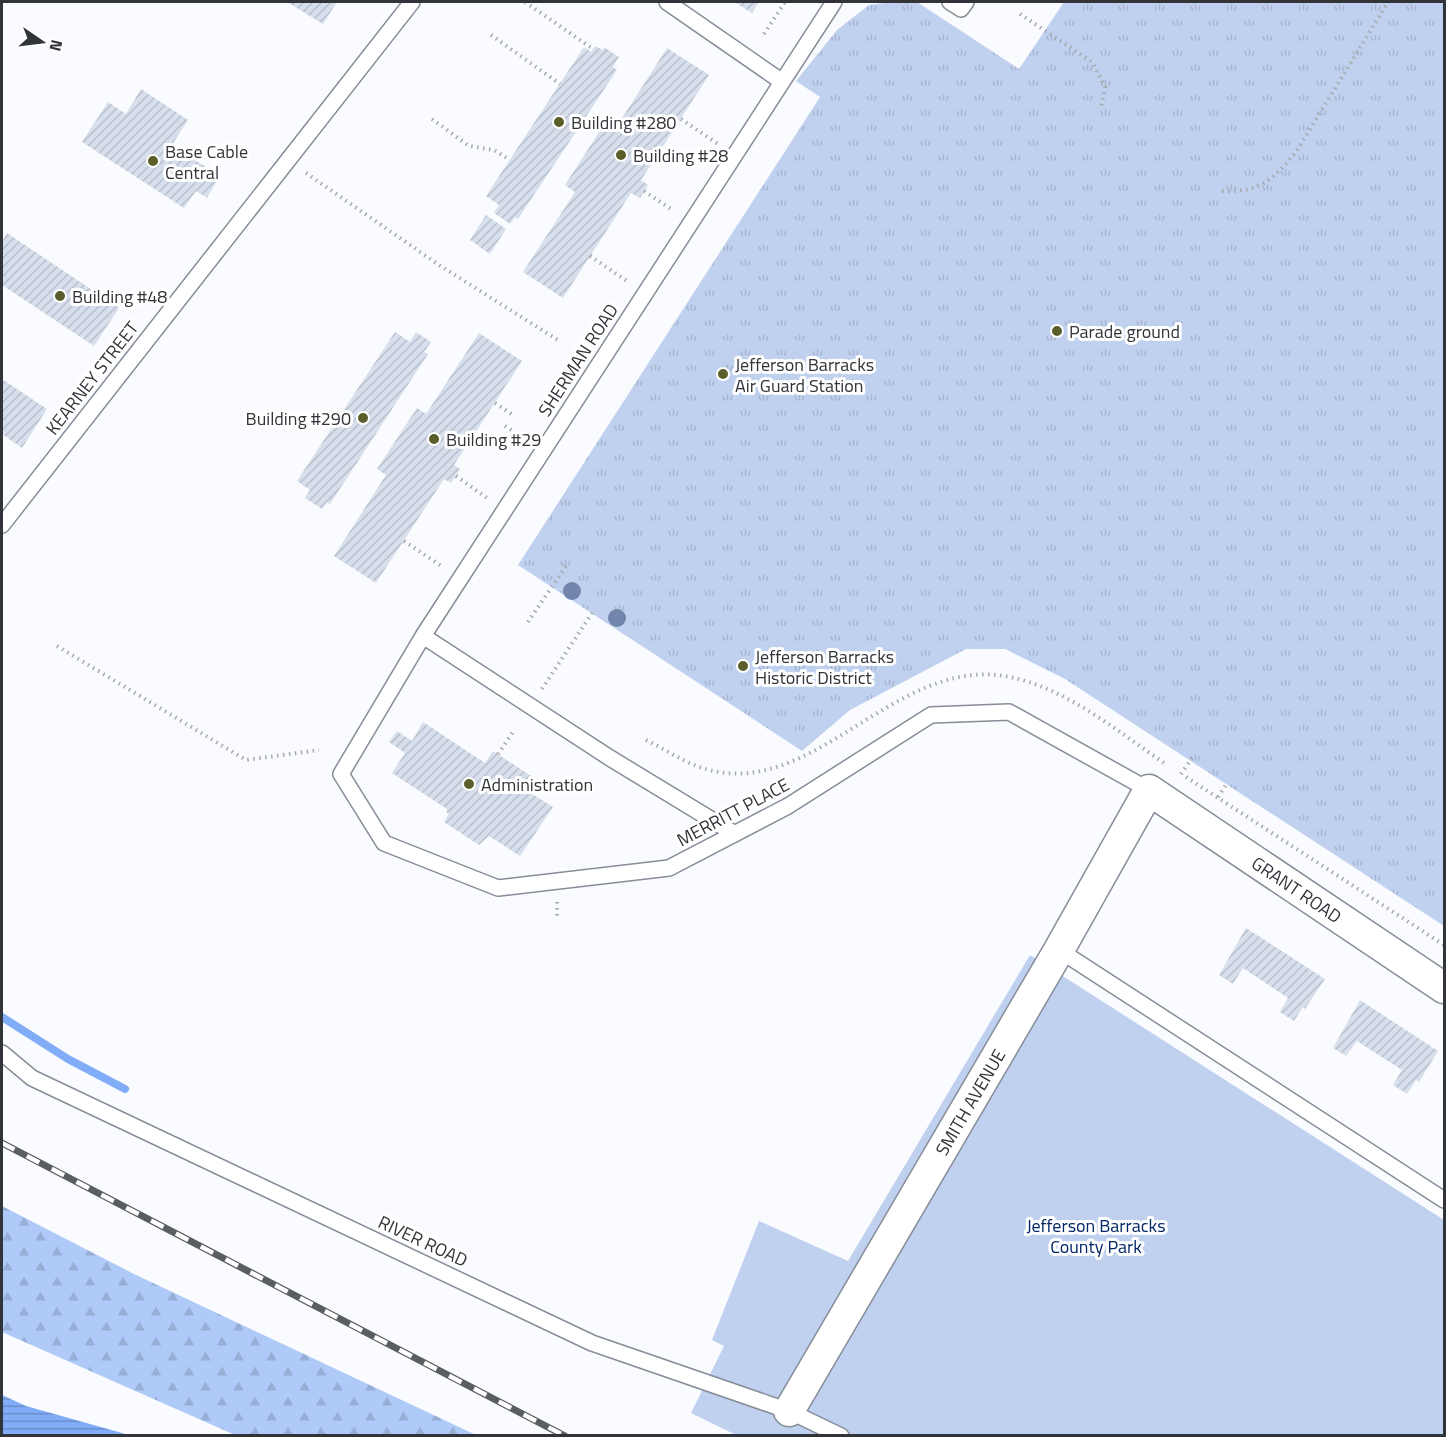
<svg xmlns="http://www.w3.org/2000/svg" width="1446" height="1437" viewBox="0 0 1446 1437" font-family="'Titillium Web',sans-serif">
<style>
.grass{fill:url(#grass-tufts)}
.forest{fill:url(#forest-firs)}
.park{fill:#c0d1f0}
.water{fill:url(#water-rules)}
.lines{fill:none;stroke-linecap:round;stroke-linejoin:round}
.stream{stroke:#80acf8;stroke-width:8}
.building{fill:url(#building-hatch)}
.service-casing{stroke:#868d99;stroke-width:18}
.minor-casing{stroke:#868d99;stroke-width:33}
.path{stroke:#a6a9ad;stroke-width:4;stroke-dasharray:1.5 4.5;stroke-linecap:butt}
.service{stroke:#fff;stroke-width:15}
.minor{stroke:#fff;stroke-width:30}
.rail-casing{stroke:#5a5d62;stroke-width:7}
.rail{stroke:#fff;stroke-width:4.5;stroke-dasharray:14;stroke-linecap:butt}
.tree{fill:#7286ac}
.poi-dot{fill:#5b5e2b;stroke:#fff;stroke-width:2}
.labels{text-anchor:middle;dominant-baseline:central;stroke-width:6;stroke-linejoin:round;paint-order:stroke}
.poi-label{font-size:18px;fill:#313439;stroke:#fff;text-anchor:start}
.street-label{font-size:18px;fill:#313439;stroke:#fff}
.park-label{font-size:18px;fill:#032768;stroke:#fff}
</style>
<defs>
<pattern id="grass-tufts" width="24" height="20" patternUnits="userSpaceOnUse" patternTransform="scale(1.5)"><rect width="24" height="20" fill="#c0d1f0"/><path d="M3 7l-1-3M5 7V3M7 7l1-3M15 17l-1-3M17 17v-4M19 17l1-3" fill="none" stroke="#a5b4cf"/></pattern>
<pattern id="forest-firs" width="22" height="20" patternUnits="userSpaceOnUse" patternTransform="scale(1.5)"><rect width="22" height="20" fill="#afcaf9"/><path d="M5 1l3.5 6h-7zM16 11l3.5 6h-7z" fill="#97aed6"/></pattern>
<pattern id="water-rules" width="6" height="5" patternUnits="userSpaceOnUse" patternTransform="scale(1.5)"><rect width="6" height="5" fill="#80acf8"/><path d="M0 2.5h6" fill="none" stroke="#698dca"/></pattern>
<pattern id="building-hatch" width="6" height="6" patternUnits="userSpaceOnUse" patternTransform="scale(1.5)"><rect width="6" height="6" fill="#d7dfed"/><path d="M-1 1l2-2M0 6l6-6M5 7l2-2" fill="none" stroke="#b9c0cc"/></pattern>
</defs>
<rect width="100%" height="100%" fill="#f9fbfe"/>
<path class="grass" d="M892 2H917L1019 69 1064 2H1444V926L1065 679 1005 649H966L850 710 802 751 518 565 820 97 796 81 837 30 869 5Z"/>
<path class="forest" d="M2 1206 134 1274 476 1435H235L2 1332Z"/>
<path class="park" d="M1030 955 1444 1220V1435L738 1436 691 1413 724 1346 712 1340 759 1221 848 1261Z"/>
<path class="water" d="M2 1395 26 1406 129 1435H2Z"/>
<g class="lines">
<path class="stream" d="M2 1017 68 1059 125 1089"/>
</g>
<path class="building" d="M287 2H337L323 24Z
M734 2H759L752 13Z
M595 46 603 50 604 47 619 57 613 67 617 70 518 219 515 217 510 224 494 213 499 205 486 196 584 47 591 52Z
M667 48 709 75 641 180 648 185 640 198 631 193 563 298 523 272 575 192 565 185 605 123 615 129Z
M141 89 188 120 172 145 220 176 207 198 196 191 184 208 82 142 108 102 126 114Z
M486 215 506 229 490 254 470 240Z
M7 233 119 308 94 346 2 285V242Z
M395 332 410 342 416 332 431 342 424 352 428 354 330 504 327 502 322 509 305 498 310 490 297 481Z
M479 333 522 361 454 465 460 469 451 483 444 479 376 583 334 556 386 475 377 469 417 408 426 414Z
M2 379 47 409 22 448 2 434Z
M423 722 485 763 493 751 534 778 526 790 553 807 520 856 489 836 479 845 444 822 449 814 446 812 447 809 392 773 405 753 389 742 397 731 412 741Z
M1246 928 1325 979 1305 1009 1303 1007 1294 1021 1280 1012 1288 998 1243 968 1233 984 1219 975Z
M1360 1000 1438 1051 1419 1082 1416 1080 1407 1094 1393 1085 1402 1070 1357 1041 1346 1056 1333 1048Z"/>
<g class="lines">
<defs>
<path id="service" d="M667 2 781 81
M834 2 423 636 341 774 384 843 498 888 669 868 788 806 931 715 1009 712 1149 790
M950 2 961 9 966 2
M2 525 412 2
M423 636 610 758 735 834
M1059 950 1444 1200
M2 1053 32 1078 592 1343 789 1411 841 1436"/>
<g id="minor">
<path id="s1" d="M789 1411 1059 950 1149 790 1444 988"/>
</g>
</defs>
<use href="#service" class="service-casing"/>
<use href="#minor" class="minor-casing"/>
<path class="path" d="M525 2 593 49
M1020 14 1092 62 1105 87 1101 108
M764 34 785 2
M491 35 560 84
M432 119 469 146 494 150 510 160
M681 119 718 144
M306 173 439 265 561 342
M644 191 674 211
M1222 191C1259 193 1274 179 1296 152L1388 2
M590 256 627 281
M495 403 513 415
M505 426 525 439
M456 476 487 498
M404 541 443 567
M528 622 566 566
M57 646 246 760 319 750
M542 689 592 613
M646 740C664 749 681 760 699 767 810 806 891 658 1004 676 1065 686 1118 732 1167 765
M498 754 515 729
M1181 774 1192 758
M1186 777 1444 945
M1218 797 1228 782
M557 902V916"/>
<use href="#service" class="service"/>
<use href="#minor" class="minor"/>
<defs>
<path id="rail" d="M2 1143 565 1436"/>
</defs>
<use href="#rail" class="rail-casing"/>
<use href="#rail" class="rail"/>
</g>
<g class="tree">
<circle cx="572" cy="591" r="9"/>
<circle cx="617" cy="618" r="9"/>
</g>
<g class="poi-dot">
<circle cx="559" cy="122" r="6"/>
<circle cx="621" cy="155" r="6"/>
<circle cx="153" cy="161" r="6"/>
<circle cx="60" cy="296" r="6"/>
<circle cx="1057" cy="331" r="6"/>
<circle cx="723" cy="374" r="6"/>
<circle cx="363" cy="418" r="6"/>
<circle cx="434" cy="439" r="6"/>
<circle cx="743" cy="666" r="6"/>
<circle cx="469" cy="784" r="6"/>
</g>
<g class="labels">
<g class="poi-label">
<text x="571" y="122">Building #280</text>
<text x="165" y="151">Base Cable<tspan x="165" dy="21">Central</tspan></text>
<text x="633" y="155">Building #28</text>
<text x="72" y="296">Building #48</text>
<text x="1069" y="331">Parade ground</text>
<text x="735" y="364">Jefferson Barracks<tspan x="735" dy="21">Air Guard Station</tspan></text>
<text x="351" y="418" text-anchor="end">Building #290</text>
<text x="446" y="439">Building #29</text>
<text x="755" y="656">Jefferson Barracks<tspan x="755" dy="21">Historic District</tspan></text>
<text x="481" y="784">Administration</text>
</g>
<g class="street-label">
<text transform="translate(578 360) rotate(-57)">SHERMAN ROAD</text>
<text transform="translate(92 378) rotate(-52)">KEARNEY STREET</text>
<text transform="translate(733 812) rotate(-28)">MERRITT PLACE</text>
<text stroke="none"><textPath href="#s1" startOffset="896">GRANT ROAD</textPath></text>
<text stroke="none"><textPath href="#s1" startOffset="358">SMITH AVENUE</textPath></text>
<text transform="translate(423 1241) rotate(25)">RIVER ROAD</text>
</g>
<g class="park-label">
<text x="1096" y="1225">Jefferson Barracks<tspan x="1096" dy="21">County Park</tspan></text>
</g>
</g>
<rect width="1446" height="1437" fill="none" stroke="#313439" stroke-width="6"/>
<g transform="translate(42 42) rotate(104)" stroke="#ffffff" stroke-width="4.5" paint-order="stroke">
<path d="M0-4.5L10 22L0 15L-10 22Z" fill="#313439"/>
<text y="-9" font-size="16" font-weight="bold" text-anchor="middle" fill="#313439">N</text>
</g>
</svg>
